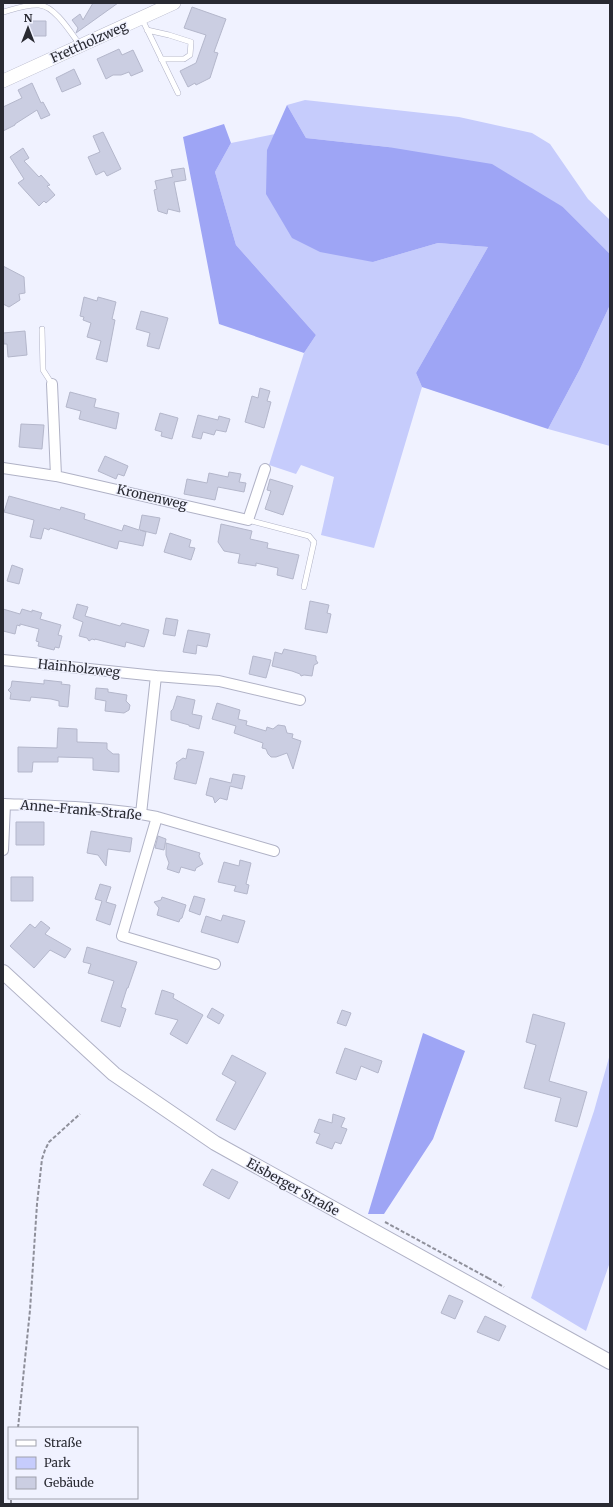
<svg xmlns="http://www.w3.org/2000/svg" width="613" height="1507" viewBox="0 0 613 1507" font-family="Merriweather,serif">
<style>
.green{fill:#c6ccfc}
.forest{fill:#9ea5f5}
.building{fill:#cbcee2;stroke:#b4b7cb}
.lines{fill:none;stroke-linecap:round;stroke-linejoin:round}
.service-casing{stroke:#b0b2c6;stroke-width:6}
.minor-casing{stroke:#b0b2c6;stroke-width:12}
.tertiary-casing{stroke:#b0b2c6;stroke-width:14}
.secondary-casing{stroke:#b0b2c6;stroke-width:16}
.path{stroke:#8f909b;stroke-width:2;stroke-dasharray:4 2;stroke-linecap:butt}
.service{stroke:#fff;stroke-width:5}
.minor{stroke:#fff;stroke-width:10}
.tertiary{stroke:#fff;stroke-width:13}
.secondary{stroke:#fff;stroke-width:14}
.labels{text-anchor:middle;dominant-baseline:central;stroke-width:3;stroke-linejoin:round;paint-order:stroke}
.street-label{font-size:13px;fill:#292a32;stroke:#f0f2ff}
</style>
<rect width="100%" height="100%" fill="#f0f2ff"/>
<path class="green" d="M305 100 459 117 532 133 550 144 588 199 610 220V254L563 207 388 147 306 138 287 105Z
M275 134 373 262 438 243 488 247 416 373 422 387 374 548 321 535 334 477 301 465 296 474 269 465 304 353 316 335 236 245 215 172 231 143Z
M610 305V446L548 429 580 369Z
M610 1054V1262L586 1331 531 1298 594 1111Z"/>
<path class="forest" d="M287 105 306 138 388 147 492 164 563 207 610 254V305L580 369 548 429 422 387 416 373 488 247 438 243 373 262 320 252 292 238 266 194 267 150Z
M224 124 231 143 215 172 236 245 316 335 304 353 219 324 183 137Z
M423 1033 465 1051 433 1139 384 1214H368Z"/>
<path class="building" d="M93 3H118L76 33 78 28 72 20 80 14 83 20Z
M192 7 226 19 214 52 218 53 210 78 196 85 195 83 188 87 180 71 196 63 206 35 184 28Z
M29 21H46V36H28Z
M119 49 122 55 133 50 143 71 131 76 129 72 121 75H113L106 79 97 59Z
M74 69 81 84 62 92 56 78Z
M32 83 41 103 43 102 50 115 41 119 37 110 15 124V125L3 131V107L22 98 18 90Z
M103 132 121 169 107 176 104 171 96 175 88 157 100 152 93 136Z
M23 148 29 158 24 161 39 177 41 175 50 185 47 186 55 195 46 203 44 201 39 206 18 183 24 179 10 157Z
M184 168 186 180 174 182 180 212 168 209 167 214 158 211 154 190 157 189 155 181 173 177 171 170Z
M3 266 24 277 25 293 19 294 20 300 9 307 3 304Z
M84 297 97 301 98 297 116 302 112 319 115 320 107 362 96 359 101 341 87 337 91 323 83 320 84 317 80 316Z
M141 311 168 318 159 349 147 346 150 333 136 329Z
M25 331 27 355 8 357 7 344H4L3 333Z
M260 388 270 391 267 401 271 402 264 428 245 422 252 396 258 398Z
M70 392 96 399 94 407 119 413 116 429 79 419 81 411 66 407Z
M160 413 178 418 172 439 161 436 162 432 155 430Z
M198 415 218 420 219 416 230 419 226 432 216 430 214 435 203 432 201 439 192 437Z
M21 424 44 425 42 449 19 447Z
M105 456 128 466 124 476 118 474 116 479 98 471Z
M229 472 241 474 239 482 246 483 244 492 218 487 215 500 184 494 187 479 207 483 209 473 228 477Z
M270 479 293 486 283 515 265 509 271 491 267 490Z
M9 496 60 510 61 507 85 514 84 519 122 531 124 525 139 530 142 515 160 518 156 534 140 530 146 532 143 546 119 541 117 549 50 528 49 530 44 528 41 539 30 537 34 520 4 512Z
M221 524 252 531 250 539 268 543 267 548 299 555 293 579 277 575 278 568 256 563V566L238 563 240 554 224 551 218 542Z
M170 533 191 540 189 547 195 548 191 560 164 552Z
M12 565 23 569 19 584 7 581Z
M310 601 329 605 327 613 331 614 327 633 305 629Z
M77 604 88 607 85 616 120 626 122 623 149 630 144 647 126 642 125 647 95 639V640L92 639 89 641 87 638 79 636 83 622 73 618Z
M3 609 20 614 22 609 32 612V610L42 613 40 619 61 625 58 635 62 636 59 648 55 647 54 650 38 646 39 642 36 641 39 629 20 624V626L17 625 15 634 3 631Z
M166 618 178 620 175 636 163 634Z
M188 630 210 634 207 647 197 645 196 654 183 652Z
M284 649 316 656V660L318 663 314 665 312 676 304 675 301 676 300 674 292 671 272 666 275 652 282 654Z
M253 656 271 660 266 678 249 674Z
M44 680 62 682 61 684 70 685 68 707 59 706V701L51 699 31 697 30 701 10 699 11 693 8 690 11 687 12 681 44 684Z
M96 688 108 689V692L127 695 126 701 130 705 129 710 124 713 105 711 106 701 95 699Z
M177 696 195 700 192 714 202 716 199 729 189 726V725L171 720V711L173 709Z
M217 703 240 710 238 719 247 721 246 725 266 731 267 727 273 729 278 725 285 726 287 733 293 734 292 738 301 741 293 769 287 753 276 757H271L268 754 266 749 262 748 263 743 234 733 236 726 212 719Z
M58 728 77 729V742L107 743V749L113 754H119V772L93 770V758L58 757V762H33L32 772H18V747L57 748Z
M188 749 204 752 196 784 174 779 177 765 176 763 183 758 186 759Z
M233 774 245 776 242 789 230 786 227 800 220 798 215 803 213 797 206 795 210 778 231 783Z
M16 822H44V845H16Z
M91 831 132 838 130 852 108 849 106 866 98 855 87 853Z
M158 836 166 839 164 850 155 848Z
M166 843 200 853 199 856 203 864 196 868 195 871 181 867 179 873 167 869 169 863 166 855Z
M240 860 251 863 246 884 249 885 247 894 234 891 236 886 218 882 224 862 239 866Z
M11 877H33V901H11Z
M100 884 111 887 106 902 116 905 110 925 96 920 102 901 95 899Z
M194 896 205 899 200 915 189 911Z
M162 897 186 905 182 918 180 919 179 922 157 915 159 908 154 902 161 900Z
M223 915 245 921 238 943 201 932 206 916 221 921Z
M41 921 50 928 45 934 71 949 65 958 50 950 34 968 10 946 30 924 35 928Z
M87 947 137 962 128 988H127L121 1007 126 1009 120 1027 101 1021 114 981 88 973 91 964 83 962Z
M162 990 174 994 173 998 203 1015 187 1044 170 1034 178 1020 155 1014Z
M212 1008 224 1015 219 1024 207 1017Z
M342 1010 351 1013 346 1026 337 1023Z
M533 1014 565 1023 549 1081 587 1092 577 1127 555 1121 561 1098 524 1088 536 1045 526 1042Z
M345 1048 382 1061 378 1073 361 1066 356 1080 336 1073Z
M232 1055 266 1073 235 1130 216 1120 236 1082 222 1074Z
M333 1114 345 1118 341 1127 347 1129 341 1144 335 1142 332 1149 316 1143 320 1134 314 1132 319 1119 332 1123Z
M212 1169 238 1182 229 1199 203 1185Z
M449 1295 463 1301 455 1319 441 1313Z
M485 1316 506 1326 499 1341 477 1332Z"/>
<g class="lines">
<defs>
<path id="service" d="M3 12C14 9 27 4 39 5 55 6 71 33 80 45
M142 19 178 93
M147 30 169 35 191 42 190 55 184 59H161
M42 329 43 370 52 384
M248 520 309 536 314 542 304 587"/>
<path id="minor" d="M52 384 56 476
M3 468 56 476 248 520 265 469
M3 660 156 676
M3 804C54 806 106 807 157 817L274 851
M141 814 156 676 219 681 300 700
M157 817 122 936 215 964
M3 850 5 804"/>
<path id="tertiary" d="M3 81 174 3"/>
<path id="secondary" d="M3 972 114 1074 215 1143 610 1362"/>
</defs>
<use href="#service" class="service-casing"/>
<use href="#minor" class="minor-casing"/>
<use href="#tertiary" class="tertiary-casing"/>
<use href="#secondary" class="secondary-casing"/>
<path class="path" d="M385 1222 488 1278
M488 1278 504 1287
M18 1428 30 1310 37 1204 42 1159 45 1150 49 1142 80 1114
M11 1504V1498"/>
<use href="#service" class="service"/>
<use href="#minor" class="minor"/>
<use href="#tertiary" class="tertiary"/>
<use href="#secondary" class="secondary"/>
</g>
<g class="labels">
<g class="street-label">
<text transform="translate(89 42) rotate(-24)">Frettholzweg</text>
<text transform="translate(152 497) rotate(13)">Kronenweg</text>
<text transform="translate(79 668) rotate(6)">Hainholzweg</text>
<text transform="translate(81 810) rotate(5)">Anne-Frank-Straße</text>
<text transform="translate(293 1187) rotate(29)">Eisberger Straße</text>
</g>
</g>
<rect width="613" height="1507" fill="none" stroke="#292a32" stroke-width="8"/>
<rect x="8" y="1427" width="130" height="72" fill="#f0f2ff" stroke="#a0a2ad"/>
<rect x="16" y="1440" width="20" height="6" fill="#ffffff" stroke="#a0a2ad"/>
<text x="44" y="1447" font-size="12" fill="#292a32">Straße</text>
<rect x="16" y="1457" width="20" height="12" fill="#c6ccfc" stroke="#a0a2ad"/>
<text x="44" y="1467" font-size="12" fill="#292a32">Park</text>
<rect x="16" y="1477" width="20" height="12" fill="#cbcee2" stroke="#a0a2ad"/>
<text x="44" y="1487" font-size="12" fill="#292a32">Gebäude</text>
<g transform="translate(28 28)" stroke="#f0f2ff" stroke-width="3" paint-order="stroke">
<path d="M0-3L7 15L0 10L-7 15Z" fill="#292a32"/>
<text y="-6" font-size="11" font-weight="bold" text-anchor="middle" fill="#292a32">N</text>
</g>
</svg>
